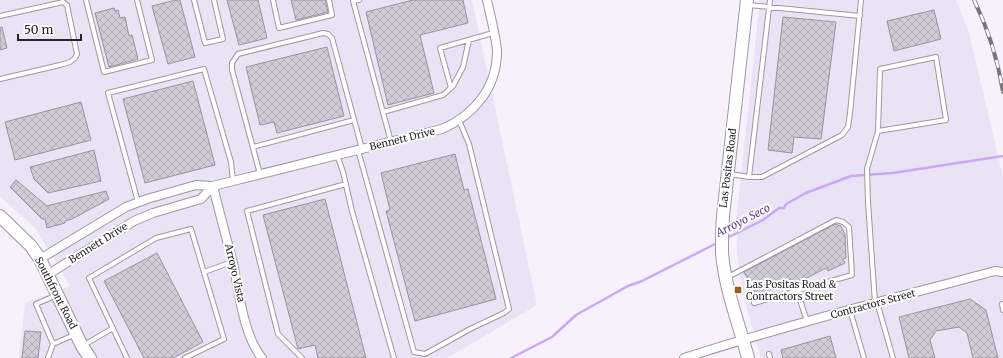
<svg xmlns="http://www.w3.org/2000/svg" width="1003" height="358" viewBox="0 0 1003 358" font-family="Merriweather,serif">
<style>
.built{fill:#eae2f5}
.lines{fill:none;stroke-linecap:round;stroke-linejoin:round}
.stream{stroke:#cca7f8;stroke-width:2.5}
.building{fill:url(#building-cross-hatch);stroke:#98939e}
.lane-casing{stroke:#9c98a3;stroke-width:6}
.street-casing{stroke:#9c98a3;stroke-width:10}
.secondary-casing{stroke:#9c98a3;stroke-width:14}
.lane{stroke:#fff;stroke-width:4}
.street{stroke:#fff;stroke-width:8}
.secondary{stroke:#fff;stroke-width:12}
.rail-casing{stroke:#78757c;stroke-width:4}
.rail{stroke:#fff;stroke-width:2.5;stroke-dasharray:8;stroke-linecap:butt}
.poi-dot{fill:#975f1b;stroke:#fff;stroke-width:1.5}
.labels{text-anchor:middle;dominant-baseline:central;stroke-width:4;stroke-linejoin:round;paint-order:stroke}
.street-label{font-size:10px;fill:#252428;stroke:#fff}
.poi-label{font-size:10px;fill:#252428;stroke:#fff;text-anchor:start}
.water-label{font-size:11px;font-style:italic;fill:#673794;stroke:#fff}
</style>
<defs>
<pattern id="building-cross-hatch" width="8" height="8" patternUnits="userSpaceOnUse"><rect width="8" height="8" fill="#d0ccd7"/><path d="M0 0l8 8M0 8l8-8" fill="none" stroke="#b2afb9"/></pattern>
</defs>
<rect width="100%" height="100%" fill="#f6f1fd"/>
<path class="built" d="M0 0H472L537 305 447 358H19L25 303 70 286 36 229 0 196Z
M760 0H956L969 33 1003 177V358H761L742 291 737 252V213Z"/>
<g class="lines">
<path class="stream" d="M725 239 763 220 779 208H784L786 204 806 193 851 176 893 173 1003 156
M511 358 552 337 576 315 628 286 642 281 719 242"/>
</g>
<path class="building" d="M176 0H180L195 57 168 64 152 6Z
M227 0H258L267 38 239 45Z
M291 0H325L328 12 296 20Z
M413 0H463L468 23 420 35 434 93 388 105 366 12Z
M114 8 115 11 118 10 120 18 125 17 129 36 132 35 138 59 109 67 95 13Z
M934 10 941 39 894 51 887 21Z
M783 17 836 22 821 139 794 137 792 153 768 150Z
M2 27 7 48 0 50V28Z
M327 47 344 116 277 133 274 122 260 125 246 67Z
M193 81 215 165 145 183 123 99Z
M81 102 91 140 15 160 5 122Z
M94 150 101 181 48 193 34 179 30 167Z
M455 154 464 190 468 189 496 299 415 321 386 211 390 210 381 173Z
M16 180 47 206 106 191 109 199 72 219 65 221V223L47 228 45 219H42L10 187Z
M325 199 366 358H318L315 345 298 349 263 215Z
M835 224 841 226 845 235 846 258 843 259 845 263 828 271 826 268 793 285 790 279 757 296 744 272Z
M157 253 203 342 173 358H144L104 281Z
M970 299 986 310 998 358H973L967 333 959 327 936 331 930 340 935 358H909L899 317Z
M25 331 41 332 38 358H22Z
M830 336 836 358H783L781 350Z"/>
<g class="lines">
<defs>
<path id="lane" d="M86 0 104 72 152 60 137 0
M194 0 205 43 223 39 214 0
M273 0 279 28 332 15 329 0
M359 0 353 1 391 142
M749 5 860 16
M0 16 63 2 67 5 77 54 75 58 70 62 60 65 0 79
M451 88 440 48 493 33
M383 112 443 95 453 86 463 67 469 40
M253 147 354 120
M358 150 414 352 425 354 472 328 504 313 509 309 469 144 459 120
M337 155 343 172 352 211 394 358
M260 174 232 70V63L238 54 323 33 328 34 332 38 362 149
M730 174 749 177H762L842 135 848 127 850 113 861 0
M749 177 770 0
M138 202 108 93 204 69 231 162 233 181
M204 272 232 262
M728 277 836 220 843 222 849 227 852 275 754 303
M797 291 807 321
M57 295 36 304 53 344 74 335
M877 302 893 358
M875 303 868 202 867 169 878 131 880 69 936 57 946 120 878 131
M1003 304H1002L1003 310
M850 310 864 358
M84 345 113 328
M769 354 770 358
M48 358 53 344
M127 358 89 278 156 238 191 229 224 339 185 358
M302 358 278 334 247 211 346 184"/>
<path id="street" d="M213 186C219 211 226 237 233 263 239 291 243 335 262 358
M40 259 126 207 147 199 196 185 213 186 233 181 442 129C474 115 497 88 497 51 496 36 490 15 487 0
M47 275 134 221 153 213 201 199 213 186
M684 358C787 325 891 299 995 271L1003 272"/>
<path id="secondary" d="M747 0 723 216C722 228 722 241 722 253 725 289 739 324 748 358
M0 216 31 246 40 259 82 346 90 358"/>
</defs>
<use href="#lane" class="lane-casing"/>
<use href="#street" class="street-casing"/>
<use href="#secondary" class="secondary-casing"/>
<use href="#lane" class="lane"/>
<use href="#street" class="street"/>
<use href="#secondary" class="secondary"/>
<defs>
<path id="rail" d="M974 0C988 29 998 60 1003 92"/>
</defs>
<use href="#rail" class="rail-casing"/>
<use href="#rail" class="rail"/>
</g>
<rect class="poi-dot" x="734" y="286" width="8" height="8" rx="2"/>
<g class="labels">
<g class="street-label">
<text transform="translate(402 139) rotate(-14)">Bennett Drive</text>
<text transform="translate(728 168) rotate(-83)">Las Positas Road</text>
<text transform="translate(98 243) rotate(-32)">Bennett Drive</text>
<text transform="translate(235 273) rotate(77)">Arroyo Vista</text>
<text transform="translate(56 293) rotate(63)">Southfront Road</text>
<text transform="translate(873 304) rotate(-15)">Contractors Street</text>
</g>
<g class="poi-label">
<text x="746" y="284">Las Positas Road &amp;<tspan x="746" dy="12">Contractors Street</tspan></text>
</g>
<g class="water-label">
<text transform="translate(743 220) rotate(-27)">Arroyo Seco</text>
</g>
</g>
<path d="M18 34v6h63v-6" fill="none" stroke="#252428" stroke-width="2"/>
<text x="24" y="34" font-size="12" fill="#252428" stroke="#ffffff" stroke-width="3" paint-order="stroke">50 m</text>
</svg>
